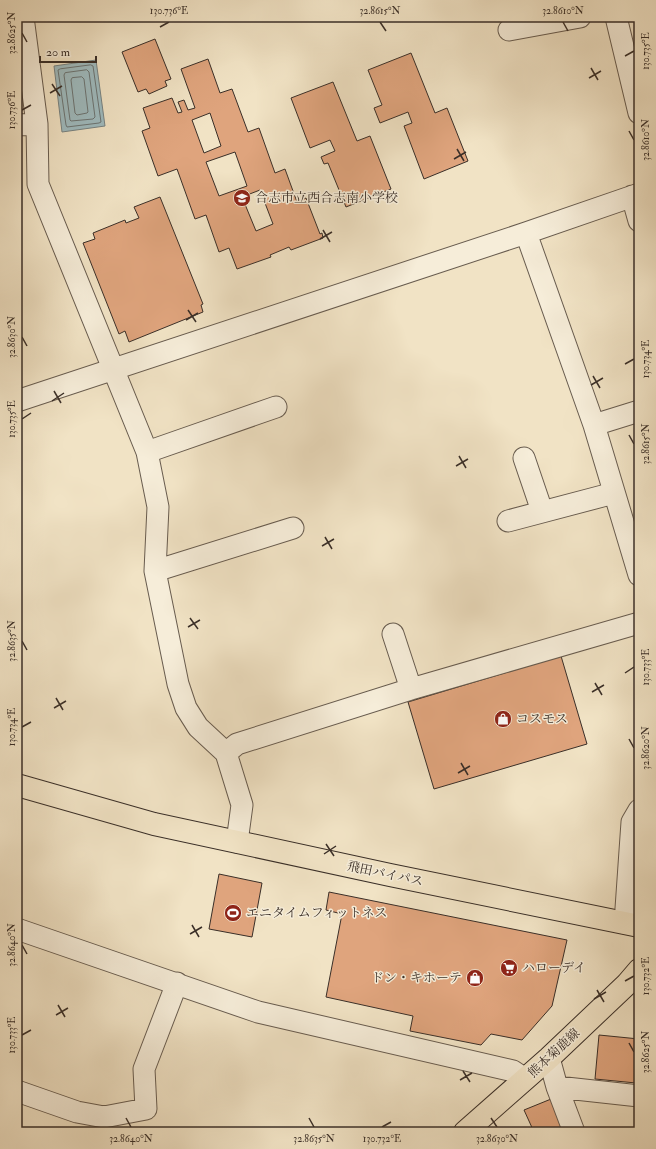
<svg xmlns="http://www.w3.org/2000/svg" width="656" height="1149" viewBox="0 0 656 1149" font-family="'IM FELL Double Pica','Noto Serif JP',serif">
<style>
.water{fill:#9fbbbf;stroke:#778383}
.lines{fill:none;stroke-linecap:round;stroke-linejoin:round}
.shore{stroke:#6c7574;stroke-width:1}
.building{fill:#dfa47d;stroke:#3a2f28;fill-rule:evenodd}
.minor-casing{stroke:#685c4f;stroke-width:23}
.major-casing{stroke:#3a2f28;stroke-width:24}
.highway-casing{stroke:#3a2f28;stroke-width:24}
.minor{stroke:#f6edd9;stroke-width:21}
.major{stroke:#f1e3c5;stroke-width:22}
.highway{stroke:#f1e3c5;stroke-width:22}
.ticks{fill:none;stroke:#3a2f28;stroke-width:1.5}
.labels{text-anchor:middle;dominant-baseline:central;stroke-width:3;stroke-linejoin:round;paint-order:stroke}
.poi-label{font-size:13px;fill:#3a2f28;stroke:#f6edd9;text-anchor:start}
.street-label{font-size:13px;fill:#3a2f28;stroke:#f6edd9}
.neatline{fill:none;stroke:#3a2f28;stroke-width:1.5}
.ticks-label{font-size:10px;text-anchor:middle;fill:#3a2f28}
</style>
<rect width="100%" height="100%" fill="#f1e3c5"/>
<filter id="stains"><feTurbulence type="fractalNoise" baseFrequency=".005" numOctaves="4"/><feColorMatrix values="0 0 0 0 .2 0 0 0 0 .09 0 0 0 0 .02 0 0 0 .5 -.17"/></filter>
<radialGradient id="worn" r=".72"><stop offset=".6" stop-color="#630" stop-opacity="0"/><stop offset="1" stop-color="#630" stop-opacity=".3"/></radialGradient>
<path class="water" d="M96 60 105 126 62 132 54 66Z"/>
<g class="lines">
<path class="shore" d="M91 65 93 66 101 122 99 123 67 127 66 125 58 70 60 69Z
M87 70 89 72 95 117 93 119 71 121 70 120 64 75 65 73Z
M82 77 84 79 88 112 87 113 77 115 75 113 71 80 72 78Z"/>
</g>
<path class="building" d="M155 39 171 79 165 81 167 86 149 94 146 89 138 92 122 52Z
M411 53 435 113 447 108 468 161 424 179 404 126 412 123 408 112 380 123 374 108 382 105 368 70Z
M208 59 220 93 232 89 248 132 259 128 275 173 285 169 297 202 306 198 320 234 322 233 323 238 291 250 289 247 270 255 271 257 237 269 229 248 219 252 206 215 195 219 177 169 158 176 142 131 150 128 143 108 172 98 178 113 182 112 178 102 184 100 188 110 195 108 181 69ZM210 113 221 146 204 153 192 120ZM235 152 247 186 219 196 206 162ZM260 190 273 224 256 231 242 197Z
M333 82 357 141 370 136 391 189 346 207 328 163 324 164 321 157 335 151 330 140 310 148 291 98Z
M160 197 203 304 201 305 203 312 129 342 125 331 119 334 83 243 95 239 93 233 125 220 126 223 139 218 134 207Z
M561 656 587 744 434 789 408 702Z
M219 874 262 883 252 937 209 929Z
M329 892 567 940 552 1006 522 1040 491 1034 481 1045 410 1031 413 1016 326 997 342 914 326 910Z
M599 1035 639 1039V1060H637L636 1083 595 1079Z
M556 1097 570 1132H534L524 1110Z"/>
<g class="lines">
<defs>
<path id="minor" d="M23 17 37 124 38 184 147 452 276 407
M616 17 639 113
M509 30 580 17
M17 125 37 124
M632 196 639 221
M526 233 594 425 639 575
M17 401 526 233 639 194
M594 425 639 411
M147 452 158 507 155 571 178 684 186 708 198 727 226 753 242 805 237 842
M524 458 542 511
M508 521 614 493
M155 571 293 528
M411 689 639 623
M226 753 237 744 411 689 393 634
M625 923 632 822 639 810
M17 929 258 1012 513 1071 525 1079
M549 1058 557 1087 574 1132
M557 1087 639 1096
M17 1091 77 1112 104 1117 146 1109 144 1069 177 983"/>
<path id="major" d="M465 1132 549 1058 627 984 639 970"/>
<path id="highway" d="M17 785 154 824 390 875 639 926"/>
</defs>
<use href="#minor" class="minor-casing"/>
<use href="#major" class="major-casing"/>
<use href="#highway" class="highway-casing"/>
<use href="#minor" class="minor"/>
<use href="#major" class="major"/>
<use href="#highway" class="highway"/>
</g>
<path class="ticks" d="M380 22 386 31M563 22 568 31M160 27 169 22M22 33 27 42M625 56 634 51M591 68 598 80M589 78 601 71M52 84 60 96M50 93 62 86M22 110 31 105M629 131 634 140M457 149 464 161M454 159 466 152M323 230 330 242M320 239 332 232M188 310 196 322M186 320 198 313M22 337 27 346M625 364 634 359M593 376 600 388M591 385 603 378M54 391 61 403M52 401 64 393M22 419 31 413M629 435 634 444M459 456 466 468M456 466 468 459M325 537 332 549M322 546 334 539M190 618 198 629M188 627 200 620M22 641 27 650M625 673 634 667M595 683 602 695M592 692 604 685M56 698 63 710M54 708 66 701M22 727 31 722M629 739 634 748M461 763 468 775M458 773 470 766M326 844 334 856M324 854 336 846M192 925 199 937M190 934 202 927M22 945 27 954M625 981 634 976M597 990 604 1002M594 999 606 992M58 1005 65 1017M56 1015 68 1008M22 1035 31 1030M629 1043 634 1052M463 1071 470 1082M460 1080 472 1073M126 1118 131 1127M309 1118 314 1127M491 1118 497 1127M382 1127 391 1122"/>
<defs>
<symbol id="school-disc" viewBox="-11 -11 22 22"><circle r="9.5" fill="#8f2418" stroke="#f6edd9"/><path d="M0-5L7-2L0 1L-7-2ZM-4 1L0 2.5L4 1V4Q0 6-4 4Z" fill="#fff"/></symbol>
<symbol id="shop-disc" viewBox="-11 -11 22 22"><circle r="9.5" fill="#8f2418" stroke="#f6edd9"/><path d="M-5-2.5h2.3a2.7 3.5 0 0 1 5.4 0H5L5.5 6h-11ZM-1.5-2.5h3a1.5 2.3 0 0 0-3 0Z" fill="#fff"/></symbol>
<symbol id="stadium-disc" viewBox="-11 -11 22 22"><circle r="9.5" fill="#8f2418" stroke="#f6edd9"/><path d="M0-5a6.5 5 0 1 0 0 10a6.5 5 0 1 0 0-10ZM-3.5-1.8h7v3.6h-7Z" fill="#fff"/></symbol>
<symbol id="supermarket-disc" viewBox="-11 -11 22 22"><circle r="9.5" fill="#8f2418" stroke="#f6edd9"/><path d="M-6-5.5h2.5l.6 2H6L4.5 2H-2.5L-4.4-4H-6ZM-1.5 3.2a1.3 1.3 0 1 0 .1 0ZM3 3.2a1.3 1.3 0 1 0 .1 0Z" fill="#fff"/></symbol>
</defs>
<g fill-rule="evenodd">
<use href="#school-disc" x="232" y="188" width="20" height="20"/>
<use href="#shop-disc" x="493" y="709" width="20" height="20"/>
<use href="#stadium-disc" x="223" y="903" width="20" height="20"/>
<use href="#supermarket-disc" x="499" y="958" width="20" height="20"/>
<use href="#shop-disc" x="465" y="968" width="20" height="20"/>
</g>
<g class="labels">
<g class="poi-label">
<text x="255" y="198">合志市立西合志南小学校</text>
<text x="516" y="719">コスモス</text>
<text x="246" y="913">エニタイムフィットネス</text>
<text x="522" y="968">ハローデイ</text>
<text x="462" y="978" text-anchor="end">ドン・キホーテ</text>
</g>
<g class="street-label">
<text transform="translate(385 874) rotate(12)">飛田バイパス</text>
<text transform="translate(554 1053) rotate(-43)">熊本菊鹿線</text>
</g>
</g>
<rect width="656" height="1149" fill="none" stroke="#f1e3c5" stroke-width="44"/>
<path d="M40 56v6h56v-6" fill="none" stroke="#3a2f28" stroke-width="2"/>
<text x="46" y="56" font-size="12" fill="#3a2f28" stroke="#f6edd9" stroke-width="3" paint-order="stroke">20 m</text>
<rect x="22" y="22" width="612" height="1105" class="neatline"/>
<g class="ticks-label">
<text x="169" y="14">130.736°E</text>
<text x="380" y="14">32.8615°N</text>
<text x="563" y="14">32.8610°N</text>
<text transform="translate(11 33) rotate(-90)" y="4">32.8625°N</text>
<text transform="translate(645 51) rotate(-90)" y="4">130.735°E</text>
<text transform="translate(11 110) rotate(-90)" y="4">130.736°E</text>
<text transform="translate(645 140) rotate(-90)" y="4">32.8610°N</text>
<text transform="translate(11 337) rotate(-90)" y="4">32.8630°N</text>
<text transform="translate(645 359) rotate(-90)" y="4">130.734°E</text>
<text transform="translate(11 419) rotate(-90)" y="4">130.735°E</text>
<text transform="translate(645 444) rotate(-90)" y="4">32.8615°N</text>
<text transform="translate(11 641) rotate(-90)" y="4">32.8635°N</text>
<text transform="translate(645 667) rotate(-90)" y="4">130.733°E</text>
<text transform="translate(11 727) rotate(-90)" y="4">130.734°E</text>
<text transform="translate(645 748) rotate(-90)" y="4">32.8620°N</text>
<text transform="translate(11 945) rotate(-90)" y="4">32.8640°N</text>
<text transform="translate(645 976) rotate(-90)" y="4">130.732°E</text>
<text transform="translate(11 1035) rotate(-90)" y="4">130.733°E</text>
<text transform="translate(645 1052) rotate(-90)" y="4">32.8625°N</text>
<text x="131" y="1142">32.8640°N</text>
<text x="314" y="1142">32.8635°N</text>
<text x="382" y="1142">130.732°E</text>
<text x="497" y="1142">32.8630°N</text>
</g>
<rect width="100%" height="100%" filter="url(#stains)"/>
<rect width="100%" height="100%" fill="url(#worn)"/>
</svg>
